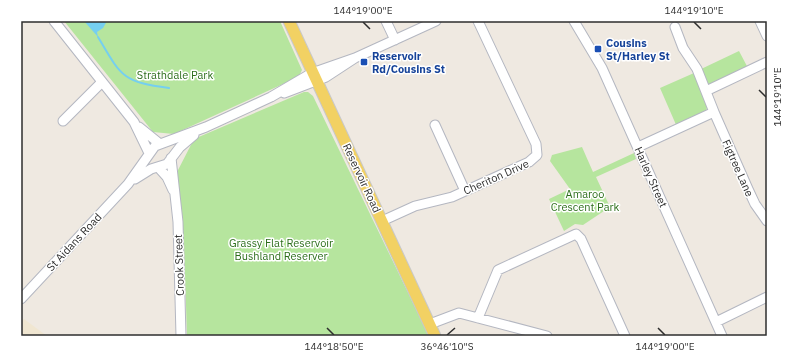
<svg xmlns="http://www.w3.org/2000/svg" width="788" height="357" viewBox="0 0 788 357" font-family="'IBM Plex Sans',sans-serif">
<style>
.education{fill:#f0e6d1}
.green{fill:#b6e59e}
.water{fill:#75cff0}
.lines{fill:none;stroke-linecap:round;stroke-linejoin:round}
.stream{stroke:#75cff0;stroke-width:2}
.minor-casing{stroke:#b4b7c1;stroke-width:11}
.major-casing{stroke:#c9c9c9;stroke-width:13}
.minor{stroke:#fff;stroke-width:9}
.major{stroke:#f2d163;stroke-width:11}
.ticks{fill:none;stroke:#2e2e2e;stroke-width:1.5}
.transit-dot{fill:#1a4fb4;stroke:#fff;stroke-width:1.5}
.labels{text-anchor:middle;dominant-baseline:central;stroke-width:3;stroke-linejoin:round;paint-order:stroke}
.transit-label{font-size:11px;font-weight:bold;fill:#164399;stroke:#fff;text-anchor:start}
.park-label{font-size:11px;fill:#2c6e1b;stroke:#fff}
.street-label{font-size:11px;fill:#2e2e2e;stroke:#fff}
.neatline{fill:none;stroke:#2e2e2e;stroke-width:1.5}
.ticks-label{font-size:10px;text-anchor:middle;fill:#2e2e2e}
</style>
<rect width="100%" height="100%" fill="#efe9e1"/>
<path class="education" d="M24 319 47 336H21V322Z"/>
<path class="green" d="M64 21H280L302 70 299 76 294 79 174 134 153 132Z
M739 51 749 70 707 89 699 70Z
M694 73 707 107 706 112 677 127 660 88Z
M304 92H308L313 96 429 336H187L184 242 177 172 194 139Z
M582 147 593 172 634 153 636 159 596 177 610 207 583 225 575 224 564 231 549 199 570 189 550 161 552 155Z"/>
<path class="water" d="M84 21H107L103 28 97 32 98 37Z"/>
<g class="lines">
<path class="stream" d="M98 37C121 76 122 82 169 88"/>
<defs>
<path id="minor" d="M54 21 134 122 149 153
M386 21 395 40
M574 21 602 68 722 336
M760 21 767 36
M675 27 683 48 697 69 714 112
M706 91 767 62
M284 93 326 77 355 58 436 21
M63 121 102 82
M435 125 465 191
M139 127 160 144
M638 147 714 112 748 189 755 204 767 221
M171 158 178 222 181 336
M158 167 167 177 173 190
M135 179 151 169 167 164 180 147 194 135
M382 221 415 206 452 197 529 162 537 155 536 144 478 21
M21 299 128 184 155 146 206 127 271 97 312 73 355 58
M478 318 498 270 576 234 581 239 625 336
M716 322 767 297
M430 324 459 313 547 336"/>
<path id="major" d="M289 21 435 336"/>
</defs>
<use href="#minor" class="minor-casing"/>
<use href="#major" class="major-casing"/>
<use href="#minor" class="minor"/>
<use href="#major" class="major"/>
</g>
<path class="ticks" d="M363 22 370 29M694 22 701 29M759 90 766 97M327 328 334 335M658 328 665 335M447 335 455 328"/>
<g class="transit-dot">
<rect x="594" y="45" width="8" height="8" rx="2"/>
<rect x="360" y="58" width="8" height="8" rx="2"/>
</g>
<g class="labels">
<g class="transit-label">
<text x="606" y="43">Cousins<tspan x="606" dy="13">St/Harley St</tspan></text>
<text x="372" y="56">Reservoir<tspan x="372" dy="13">Rd/Cousins St</tspan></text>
</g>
<g class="park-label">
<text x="175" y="75">Strathdale Park</text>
<text x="585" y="194">Amaroo<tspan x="585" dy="13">Crescent Park</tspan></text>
<text x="281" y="243">Grassy Flat Reservoir<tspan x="281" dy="13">Bushland Reserver</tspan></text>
</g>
<g class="street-label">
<text transform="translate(738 168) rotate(66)">Figtree Lane</text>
<text transform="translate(496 177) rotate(-24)">Cheriton Drive</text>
<text transform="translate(651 177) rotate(66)">Harley Street</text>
<text transform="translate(362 178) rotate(65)">Reservoir Road</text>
<text transform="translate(74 242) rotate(-47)">St Aidans Road</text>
<text transform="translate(179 265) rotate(-92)">Crook Street</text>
</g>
</g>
<rect width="788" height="357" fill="none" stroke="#ffffff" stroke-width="44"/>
<rect x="22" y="22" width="744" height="313" class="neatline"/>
<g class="ticks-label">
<text x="363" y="14">144°19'00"E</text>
<text x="694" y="14">144°19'10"E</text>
<text transform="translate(777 97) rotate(-90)" y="4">144°19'10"E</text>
<text x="334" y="350">144°18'50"E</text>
<text x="447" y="350">36°46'10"S</text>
<text x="665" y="350">144°19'00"E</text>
</g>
</svg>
